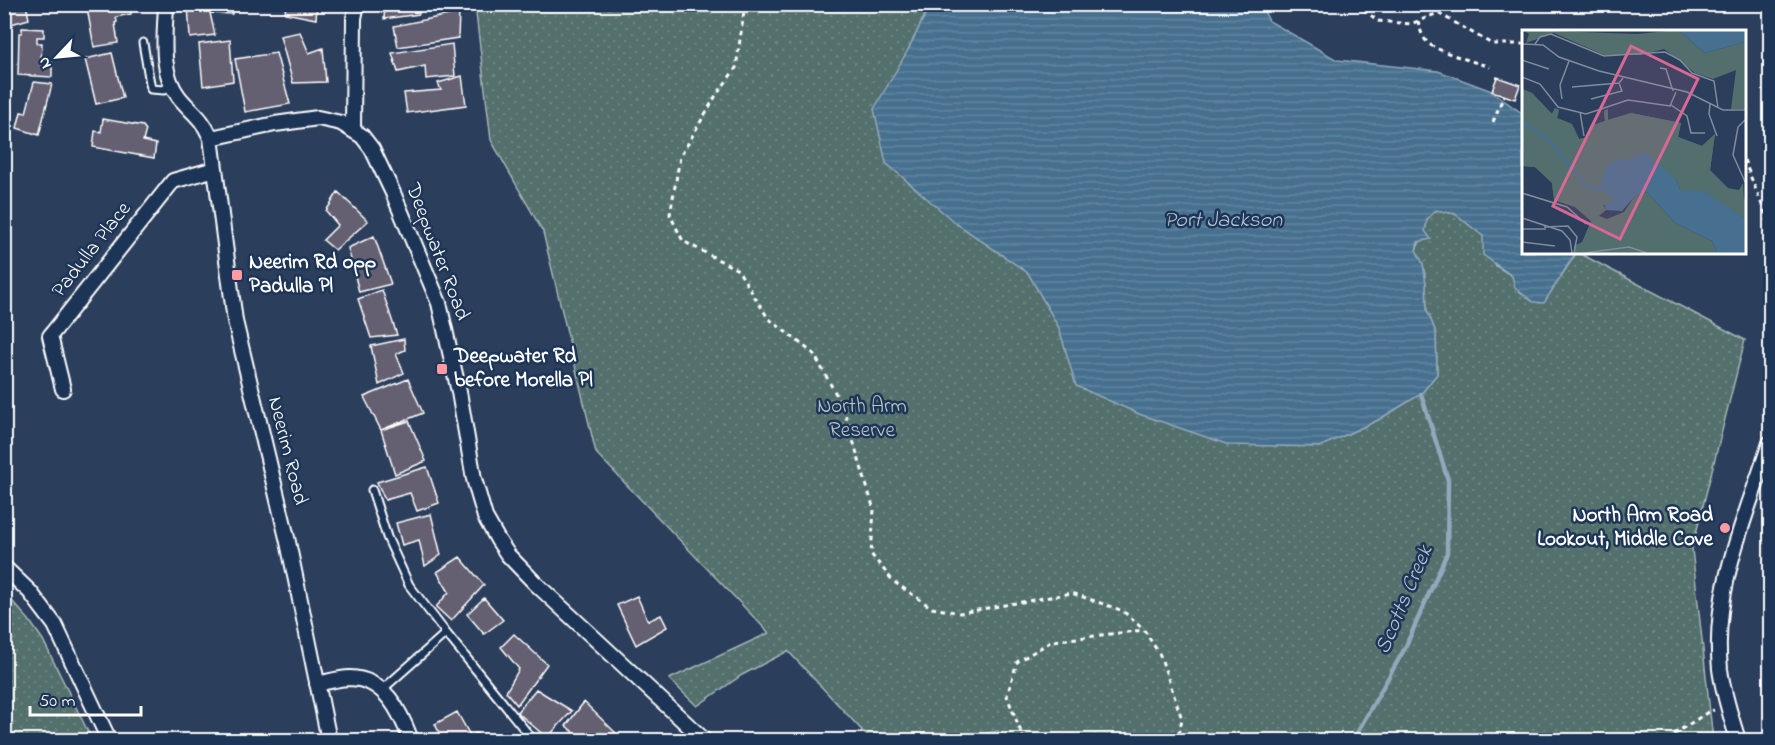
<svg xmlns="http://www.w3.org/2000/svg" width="1775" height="745" viewBox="0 0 1775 745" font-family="'Indie Flower',sans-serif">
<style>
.park{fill:url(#park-dots);stroke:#a8b7b6;stroke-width:1.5}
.water{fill:url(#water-rules);stroke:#91a9bc;stroke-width:1.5}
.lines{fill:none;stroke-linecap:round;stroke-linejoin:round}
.stream{stroke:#91a9bc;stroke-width:4.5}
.building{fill:#656171;stroke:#fff;stroke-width:1.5}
.lane-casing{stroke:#fff;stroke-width:11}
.street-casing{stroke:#fff;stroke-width:18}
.path{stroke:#fff;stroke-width:3;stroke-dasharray:4.5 4.5;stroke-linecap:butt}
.lane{stroke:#1d3557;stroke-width:7}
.street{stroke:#1d3557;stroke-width:14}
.poi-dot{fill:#ff9aa2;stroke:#1d3557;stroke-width:2}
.labels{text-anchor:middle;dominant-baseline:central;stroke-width:5;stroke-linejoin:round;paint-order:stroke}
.street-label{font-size:21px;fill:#fff;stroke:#1d3557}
.poi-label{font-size:21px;font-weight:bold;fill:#fff;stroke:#1d3557;text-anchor:start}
.park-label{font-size:21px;fill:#bac5c5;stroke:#1d3557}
.water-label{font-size:22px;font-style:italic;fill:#b5c5d2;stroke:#1d3557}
.inset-river{fill:none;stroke:#476f8f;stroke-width:3}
.inset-road{fill:none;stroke:#808b9d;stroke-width:1.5}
.view{fill:#d76994;fill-opacity:0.15;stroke:#d76994;stroke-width:3}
.inset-edge{fill:none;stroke:#fff;stroke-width:3}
</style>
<defs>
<pattern id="park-dots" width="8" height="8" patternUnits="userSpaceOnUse" patternTransform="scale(1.5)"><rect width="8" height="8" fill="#526f6d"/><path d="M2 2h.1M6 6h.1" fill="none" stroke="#6c8583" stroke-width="1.8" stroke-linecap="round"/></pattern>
<pattern id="water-rules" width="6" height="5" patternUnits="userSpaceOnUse" patternTransform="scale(1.5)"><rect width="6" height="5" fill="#476f8f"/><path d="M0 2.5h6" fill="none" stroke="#6385a0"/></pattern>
</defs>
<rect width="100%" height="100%" fill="#2b3e5c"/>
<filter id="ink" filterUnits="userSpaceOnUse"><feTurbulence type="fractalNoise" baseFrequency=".0167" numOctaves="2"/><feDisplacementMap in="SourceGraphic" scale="12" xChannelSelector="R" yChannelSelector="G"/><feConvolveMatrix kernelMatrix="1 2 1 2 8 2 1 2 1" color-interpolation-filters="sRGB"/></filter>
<g filter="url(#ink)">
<path class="park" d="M475 5H930L908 50 953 221 1028 273 1059 328 1077 386 1319 447 1378 420 1421 394 1437 374 1436 333 1427 310 1426 284 1423 264 1416 250 1425 231 1427 219 1437 210 1455 214 1483 236 1496 266 1512 276 1544 302 1577 252 1745 340 1692 549 1713 740H1005L998 731 950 740H871L788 651 742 675 697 706 669 679 769 633 596 453 543 232 491 140Z
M5 593 29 620 43 640 92 740H5Z"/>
<path class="water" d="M930 5H1261L1269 21 1337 60 1438 71 1489 90 1523 114V252H1576L1544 303 1533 302 1515 288 1512 276 1483 255V236L1455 214 1436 210 1427 219 1425 231 1431 239 1418 242 1416 250 1423 264 1426 284 1427 310 1436 333 1437 374 1421 394 1378 420 1319 447 1229 445 1139 414 1076 386 1059 328 1028 273 953 221 886 163 874 109 908 50Z"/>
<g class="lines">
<path class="stream" d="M1353 740 1405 648 1447 553 1448 480 1421 394"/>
</g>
<path class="building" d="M4 4H26L29 19 4 26Z
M105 4H130L131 14 116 17 117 22 115 23 118 43 94 47 87 8Z
M188 4H231L232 14 210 13 215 35 190 38Z
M286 4H317L316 19 285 13Z
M385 4H420L419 14 384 19Z
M459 13 458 38 398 47 394 26Z
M22 28 44 29V37H37V43H42L41 60 52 61V77L18 75 19 33H22Z
M300 32 309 53 323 48 326 82 293 83 280 36Z
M230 40 233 81 203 86 199 44Z
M452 44 455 76 426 79 425 66 398 72 392 53Z
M112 53 123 98 96 104 85 59Z
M276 53 290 104 245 112 235 59Z
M462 76 466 105 407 113 404 93 441 90 438 83Z
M1497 77 1520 85 1515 99 1492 91Z
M34 82 52 84 39 135 17 128 21 112 26 113Z
M103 119 143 126 146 130 143 141 156 144 154 158 93 147 95 131 101 132Z
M338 192 368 221 335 250 323 240 338 225 326 211Z
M374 236 391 284 359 292 348 248Z
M382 290 397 335 371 338 358 299Z
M404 339 405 350 396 354 404 373 379 385 371 346Z
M408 379 423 413 381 430 364 397Z
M409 421 426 461 395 474 381 430Z
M427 467 439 503 417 511 410 493 385 500 377 482Z
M431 514 441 555 425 566 419 540 402 545 396 523Z
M460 557 484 585 451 621 436 607 449 592 437 572Z
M637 596 648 621 661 615 667 627 636 645 617 605Z
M484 598 503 620 484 634 467 614Z
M514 634 547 664 517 705 506 692 519 669 501 647Z
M536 689 572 711 547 738 517 712Z
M584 702 619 736 616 740H583L566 726Z
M457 712 471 737 476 733 482 740H443L435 724Z
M961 734 967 740H952Z"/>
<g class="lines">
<defs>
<path id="lane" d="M143 43 151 89 164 90 171 84
M372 490 387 537 409 585 446 633
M383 689 446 633 533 740"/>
<path id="street" d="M166 4C165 35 159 72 179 97 193 114 201 116 211 138L235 321 288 542 329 740
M353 130 354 18 357 4
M211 138 275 124 318 118 341 123 362 136 372 149 393 193 439 303 459 392 474 479 485 517 498 540 508 555 535 583 704 740
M63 389 50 336 173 181 215 169
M4 567 30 592 55 625 109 740
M317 684C328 682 339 678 350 678 385 679 400 711 411 740
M1738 740C1731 717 1723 693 1720 669 1712 589 1746 517 1770 443"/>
</defs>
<use href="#lane" class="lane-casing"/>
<use href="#street" class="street-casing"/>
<path class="path" d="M745 4 736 68 715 97 680 157 670 215 683 241 738 270 768 318 814 354 843 407 874 510 871 554 893 581 932 608 960 613 1072 593 1123 611 1144 630 1160 655 1182 719 1178 740
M1357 4 1378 21 1411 24 1438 13 1492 44H1523
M1418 21C1420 29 1422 37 1428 43 1439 52 1475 62 1490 67
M1493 122 1504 95
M1744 160 1770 225
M1024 740 1007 696 1017 662 1052 641 1144 630
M1681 740 1674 734 1708 712 1714 710"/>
<use href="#lane" class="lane"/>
<use href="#street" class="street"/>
</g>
</g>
<g class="poi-dot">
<rect x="231" y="269" width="12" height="12" rx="3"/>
<rect x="436" y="363" width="12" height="12" rx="3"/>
<circle cx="1725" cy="528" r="6"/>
</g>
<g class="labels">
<g class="street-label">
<text transform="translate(92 250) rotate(-52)">Padulla Place</text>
<text transform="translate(437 252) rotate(69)">Deepwater Road</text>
<text transform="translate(287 451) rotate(76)">Neerim Road</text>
</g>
<g class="poi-label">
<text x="249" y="263">Neerim Rd opp<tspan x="249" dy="24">Padulla Pl</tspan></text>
<text x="454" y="357">Deepwater Rd<tspan x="454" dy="24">before Morella Pl</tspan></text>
<text x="1713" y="516" text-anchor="end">North Arm Road<tspan x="1713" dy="24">Lookout, Middle Cove</tspan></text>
</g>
<g class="park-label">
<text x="862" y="407">North Arm<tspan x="862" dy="24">Reserve</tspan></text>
</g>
<g class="water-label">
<text x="1223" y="221">Port Jackson</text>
<text transform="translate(1405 600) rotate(-67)">Scotts Creek</text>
</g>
</g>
<g transform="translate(1522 30)">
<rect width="224" height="224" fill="#2b3e5c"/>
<path d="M0 59 10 63 30 84 33 78 37 80 35 88 50 94 57 109 67 107 68 96 83 91 82 81 86 79V90L109 83 159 93 156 107 180 116 193 104 188 140 206 158 217 160 221 153 223 188 154 149 81 175 84 180 77 186 85 189 102 182 112 167 125 162 153 193 190 211 195 223H52V216L60 212 69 191 53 177 32 170 30 153 13 137 0 136Z" fill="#526f6d"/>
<path d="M1 0 115 4 156 0 183 23 223 12V79H209L214 40 191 49 173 43 142 19 119 25H82L32 3 4 13 7 4ZM0 59 10 63 30 84 33 78 37 80 35 88 50 94 57 109 67 107 68 96 83 91 82 81 86 79V90L109 83 159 93 156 107 180 116 193 104 188 140 207 161 223 169V188L190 165 158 160 154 149 123 122 107 130 94 129 78 148 79 162 94 169 81 175 84 180 69 191 53 177 32 170 30 153 13 137 0 136Z" fill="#526f6d"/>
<path d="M156 0H223V12L183 23ZM123 122 154 149 158 160 182 161 223 188V223H195L190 211 153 193 125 162 112 167 100 181 84 180 82 174 94 169 78 160 82 140 94 129 107 130Z" fill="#476f8f"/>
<path class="inset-river" d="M0 91 27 110 63 155 78 160"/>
<path class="inset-road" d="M0 14 21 15 37 27 77 41 165 62 201 80H224M13 14 18 7 29 4 82 26 143 22 158 30 170 43 192 51 196 78M0 30 27 39M138 38 144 39 151 61M0 47 18 54 36 77 64 84 106 70 148 76 154 62M50 57 97 53 101 48M40 69 38 55 47 31M69 69 100 61 97 53M188 74 187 84 195 106M149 75 165 86 169 103H183M58 82 62 106M224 89 216 97 211 125 224 154M0 163 45 177 64 194M0 188 40 201 48 210 50 223M22 197 46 196 55 207 52 223M0 199H24M0 212 33 216M62 223 107 217 125 223"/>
<path class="view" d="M109 16 176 49 98 209 31 176Z"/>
<rect width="224" height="224" class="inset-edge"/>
</g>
<rect width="1775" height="745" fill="none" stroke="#1d3557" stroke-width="24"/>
<rect x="12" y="12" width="1751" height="721" fill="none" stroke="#fff" stroke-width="2" filter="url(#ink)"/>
<g transform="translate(57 57) rotate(244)" stroke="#1d3557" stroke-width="4.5" paint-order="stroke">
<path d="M0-4.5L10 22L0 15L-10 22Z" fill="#ffffff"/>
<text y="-9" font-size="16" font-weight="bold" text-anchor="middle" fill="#ffffff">N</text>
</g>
<path d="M30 706v9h111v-9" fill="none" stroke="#ffffff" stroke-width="3"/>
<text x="39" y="706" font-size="18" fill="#ffffff" stroke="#1d3557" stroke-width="4.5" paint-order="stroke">50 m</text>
</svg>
